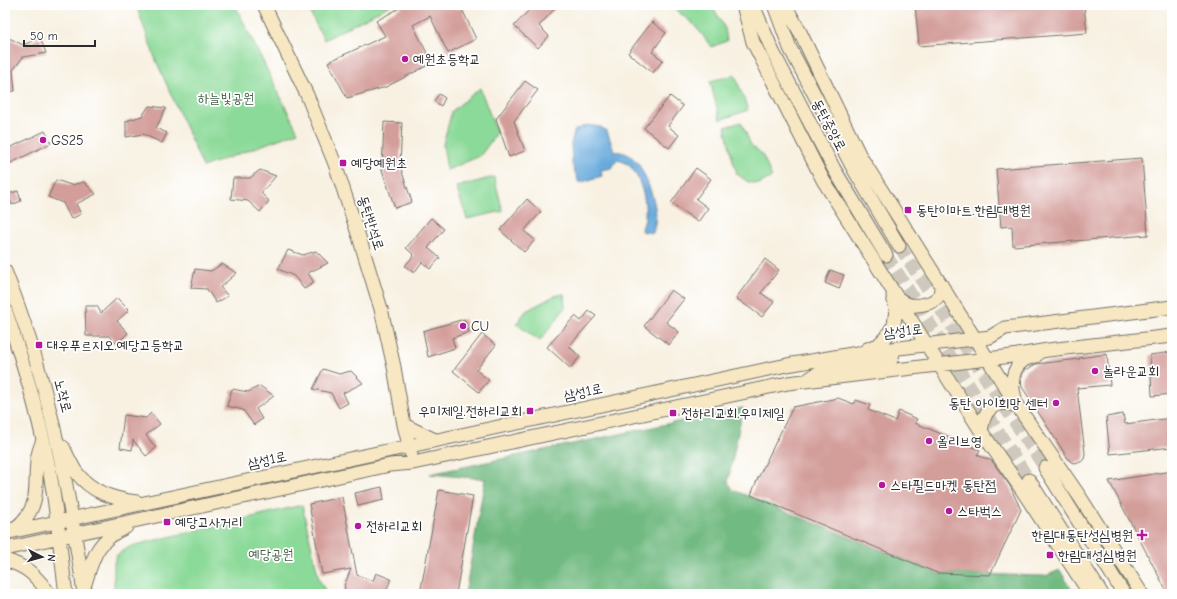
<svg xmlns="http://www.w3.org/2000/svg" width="1177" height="599" viewBox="0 0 1177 599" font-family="'Comic Neue','Poor Story',sans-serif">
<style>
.green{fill:#8cda99;stroke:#5c8262}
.forest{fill:#71ba81;stroke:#4e7256}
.water{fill:#68aadc;stroke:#4a6a84}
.building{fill:#d39d9a}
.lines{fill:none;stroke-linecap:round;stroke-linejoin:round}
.secondary-tunnel{stroke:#cfc9bd;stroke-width:13;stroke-dasharray:13 6;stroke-linecap:butt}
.secondary-casing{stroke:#73706b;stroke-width:15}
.secondary{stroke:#f7e8c3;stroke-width:13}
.poi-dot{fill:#b5179e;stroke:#fff;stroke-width:1.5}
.labels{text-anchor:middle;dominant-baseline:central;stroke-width:3.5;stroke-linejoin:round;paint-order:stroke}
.poi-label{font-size:14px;fill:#2b2b2b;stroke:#fff;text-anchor:start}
.park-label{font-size:14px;fill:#48604c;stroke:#fff}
.street-label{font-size:14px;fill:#2b2b2b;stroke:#fff}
</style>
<rect width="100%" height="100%" fill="#fff"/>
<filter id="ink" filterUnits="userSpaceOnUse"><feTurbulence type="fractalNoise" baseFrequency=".025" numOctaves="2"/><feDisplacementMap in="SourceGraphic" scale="8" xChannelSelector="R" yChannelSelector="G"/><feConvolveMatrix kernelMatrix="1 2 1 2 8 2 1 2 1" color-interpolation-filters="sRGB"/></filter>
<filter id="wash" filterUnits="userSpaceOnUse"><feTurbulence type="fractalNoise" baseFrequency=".012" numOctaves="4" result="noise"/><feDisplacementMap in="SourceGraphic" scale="16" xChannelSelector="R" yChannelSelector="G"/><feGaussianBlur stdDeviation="0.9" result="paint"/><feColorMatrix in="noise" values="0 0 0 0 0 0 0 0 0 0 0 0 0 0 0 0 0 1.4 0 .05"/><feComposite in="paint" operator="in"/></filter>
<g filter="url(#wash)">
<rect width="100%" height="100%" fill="#f8f1e2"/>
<path class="green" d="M136 5H235L298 132 203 167 155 58Z
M306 5H391L324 40Z
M672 5H712L725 29 727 41 711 47C705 38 699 30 691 22 684 16 677 12 672 5Z
M735 75 748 110 720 120 710 81Z
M480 88 497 133 480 156 447 170 443 144 452 111Z
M741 122 751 145 762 154 772 177 759 184 748 182 737 174 732 157 725 127Z
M494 177 503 211 467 219 456 187Z
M564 294 565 308 540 341 516 324 526 311 554 296Z
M302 505 319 579 327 594H114V563L117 555 131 546Z"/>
<path class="forest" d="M743 408 728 482 733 490 937 573 1045 576 1060 570 1074 594H465L485 479 430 474Z"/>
<path class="water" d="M587 125 601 127 607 131 614 151C622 152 628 153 634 159 642 165 654 197 655 208 657 216 655 224 653 233L641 231C643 226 645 221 645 216 647 201 640 177 630 166 626 162 621 161 616 160L612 168 601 170 602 176 579 183 572 164 571 143 575 130Z"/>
<g id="blocks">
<path class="building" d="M405 5H455L457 9 461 7 476 39 448 53 430 16 413 25 432 63 386 87 347 98 328 62 385 36 376 21Z
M534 5H558L539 26 549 36 538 48 514 26Z
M915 5H1084L1087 33 919 46Z
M652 22 666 33 652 52 663 60 653 73 628 53Z
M5 36 23 45 40 38 46 53 23 57 13 70 15 91 5 92Z
M525 81 538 90 514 121 525 151 509 157 496 119Z
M439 94 445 98 441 106 434 101Z
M670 96 683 106 668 126 679 135 669 148 644 128Z
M149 106 166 108 156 128 167 133 162 143 143 134 126 137V121L142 116Z
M384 122 402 123 400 166 412 202 395 208 382 170Z
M45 131 51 143 5 166V150Z
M1142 158 1148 235 1013 246 1012 226 1001 227 996 169Z
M696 168 711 179 696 199 708 208 698 222 671 203Z
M260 170 276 176 261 193 269 201 260 212 248 201 231 199 233 178H250Z
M56 180 71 185 84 182 96 194 76 204 81 214 71 219 63 203 48 197Z
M18 191 21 201 12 205 8 194Z
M527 199 541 212 524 231 535 240 524 252 500 230Z
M431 218 444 229 428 248 440 258 430 269 422 262 414 273 405 266 414 255 406 248Z
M288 250 303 255 316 251 328 263 308 273 314 283 304 289 294 276 278 269Z
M765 259 779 270 761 293 774 302 762 317 736 298Z
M222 264 237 273 220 287 228 296 216 303 207 289 191 288 195 269 211 271Z
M830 270 844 275 839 289 825 283Z
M671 290 684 299 666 322 679 332 669 345 644 326Z
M117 298 129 310 117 321 128 333 117 344 109 336H86L85 306H97L101 313Z
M589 311 596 316 569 346 580 357 570 368 547 347 575 316 581 321Z
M464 319 469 332 452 338 455 348 428 357 423 331Z
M482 334 496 345 476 370 489 380 479 392 453 371Z
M1172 352V394L1152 396 1150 355Z
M1107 354 1110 385 1077 388 1085 453 1084 459 1081 462 1073 463 1070 461 1067 457 1022 387 1021 380 1023 374 1026 370 1036 364 1080 359 1079 358Z
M323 369 339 374 351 371 363 383 343 393 348 403 339 408 331 393 313 389Z
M260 386 274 396 256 409 262 419 254 425 243 410 227 406 232 389 248 392Z
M838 398 854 404 856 400 870 405 868 410 895 421 899 411 917 419 915 423 980 450 977 455 992 461 1010 486 1021 510 990 575 937 573 751 495 757 480 793 407Z
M151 413 160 424 146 435 156 448 146 456 133 440 132 450 120 448 124 415 146 418Z
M1123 414 1125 424 1172 418V447L1110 454 1106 417Z
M1172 471V594H1168L1109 481Z
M382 487 384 500 358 506 355 493Z
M439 490 473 496 456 594H420Z
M342 497 357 575 373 581 376 573 391 579 385 594H342L345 587 344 586 351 569 322 574 309 504Z"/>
</g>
</g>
<g filter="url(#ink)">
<use href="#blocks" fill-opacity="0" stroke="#73706b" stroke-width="1"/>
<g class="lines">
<path class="secondary-tunnel" d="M899 246 1045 468
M886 255 1029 480"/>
<defs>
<path id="secondary" d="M264 5 307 95 335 164 360 240 381 309 394 367 404 425 411 453
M743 5 753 42 823 180 981 431 1020 487 1090 594
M753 5 773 52 834 169 886 255
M774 5 790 48 853 168 899 246
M785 5 800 32 860 156 1018 407 1080 497 1142 594
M5 271C38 353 59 438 73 525 77 548 81 571 84 594
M896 297C900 299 904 303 907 304 915 307 933 304 938 297 941 294 941 288 941 284
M5 309C25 367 42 425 52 485 58 521 61 558 66 594
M867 349 878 345 886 337 894 325 896 309 893 296
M809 379 826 368 892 358 893 353 887 350
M1015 398C1011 385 1011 369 1024 360 1027 358 1032 357 1036 356
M404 425 435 440
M981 431C982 426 983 420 985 416 991 403 1007 400 1018 407
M63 447C67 455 71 464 76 472 91 492 113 499 137 502
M1045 468 1124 594
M1029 480 1102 594
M10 530C16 528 19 526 23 521 42 501 33 479 38 455 39 451 40 447 42 443
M5 533 787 365 858 353 990 337 1005 328 1172 307
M5 549 390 465 413 463 788 383 1012 356 1048 350 1172 336
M5 560C29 567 35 576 50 594
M84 587C93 558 96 540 126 527"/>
</defs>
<use href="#secondary" class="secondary-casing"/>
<use href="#secondary" class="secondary"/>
</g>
</g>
<g class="poi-dot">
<circle cx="405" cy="59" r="4"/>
<circle cx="43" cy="140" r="4"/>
<rect x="339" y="159" width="8" height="8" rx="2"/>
<rect x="904" y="206" width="8" height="8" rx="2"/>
<circle cx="463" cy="326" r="4"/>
<rect x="35" y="341" width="8" height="8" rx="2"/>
<circle cx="1095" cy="371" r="4"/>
<circle cx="1056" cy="403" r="4"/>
<rect x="526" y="407" width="8" height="8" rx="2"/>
<rect x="669" y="409" width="8" height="8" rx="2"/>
<circle cx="929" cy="441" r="4"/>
<circle cx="882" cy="485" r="4"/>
<circle cx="949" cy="511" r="4"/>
<rect x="163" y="518" width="8" height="8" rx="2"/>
<circle cx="358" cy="526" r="4"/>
<path d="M1140 529h4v4h4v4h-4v4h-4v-4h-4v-4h4z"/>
<rect x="1046" y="551" width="8" height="8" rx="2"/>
</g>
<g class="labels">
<g class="poi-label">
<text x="413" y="59">예원초등학교</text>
<text x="51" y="140">GS25</text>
<text x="351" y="163">예당예원초</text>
<text x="916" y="210">동탄이마트.한림대병원</text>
<text x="471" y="326">CU</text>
<text x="47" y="345">대우푸르지오.예당고등학교</text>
<text x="1103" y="371">놀라운교회</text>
<text x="1048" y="403" text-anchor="end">동탄 아이희망 센터</text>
<text x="522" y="411" text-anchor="end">우미제일.전하리교회</text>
<text x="681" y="413">전하리교회.우미제일</text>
<text x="937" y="441">올리브영</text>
<text x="890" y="485">스타필드마켓 동탄점</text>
<text x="957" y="511">스타벅스</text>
<text x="175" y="522">예당고사거리</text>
<text x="366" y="526">전하리교회</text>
<text x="1133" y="535" text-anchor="end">한림대동탄성심병원</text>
<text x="1058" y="555">한림대성심병원</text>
</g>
<g class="park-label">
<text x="226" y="98">하늘빛공원</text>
<text x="271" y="554">예당공원</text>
</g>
<g class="street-label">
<text transform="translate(829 125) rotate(62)">동탄중앙로</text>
<text transform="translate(371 223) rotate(72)">동탄반석로</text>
<text transform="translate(903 331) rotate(-7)">삼성1로</text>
<text transform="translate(583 392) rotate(-12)">삼성1로</text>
<text transform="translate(63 396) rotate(75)">노작로</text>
<text transform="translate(267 460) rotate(-12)">삼성1로</text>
</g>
</g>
<rect width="1177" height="599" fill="none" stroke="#fff" stroke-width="20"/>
<g transform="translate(42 557) rotate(96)" stroke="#ffffff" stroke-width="3" paint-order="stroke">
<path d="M0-3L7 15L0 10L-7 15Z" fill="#2b2b2b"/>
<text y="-6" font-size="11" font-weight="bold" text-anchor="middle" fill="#2b2b2b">N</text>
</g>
<path d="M24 40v6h71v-6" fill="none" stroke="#2b2b2b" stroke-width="2"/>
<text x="30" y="40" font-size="12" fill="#2b2b2b" stroke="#ffffff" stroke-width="3" paint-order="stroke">50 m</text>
</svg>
